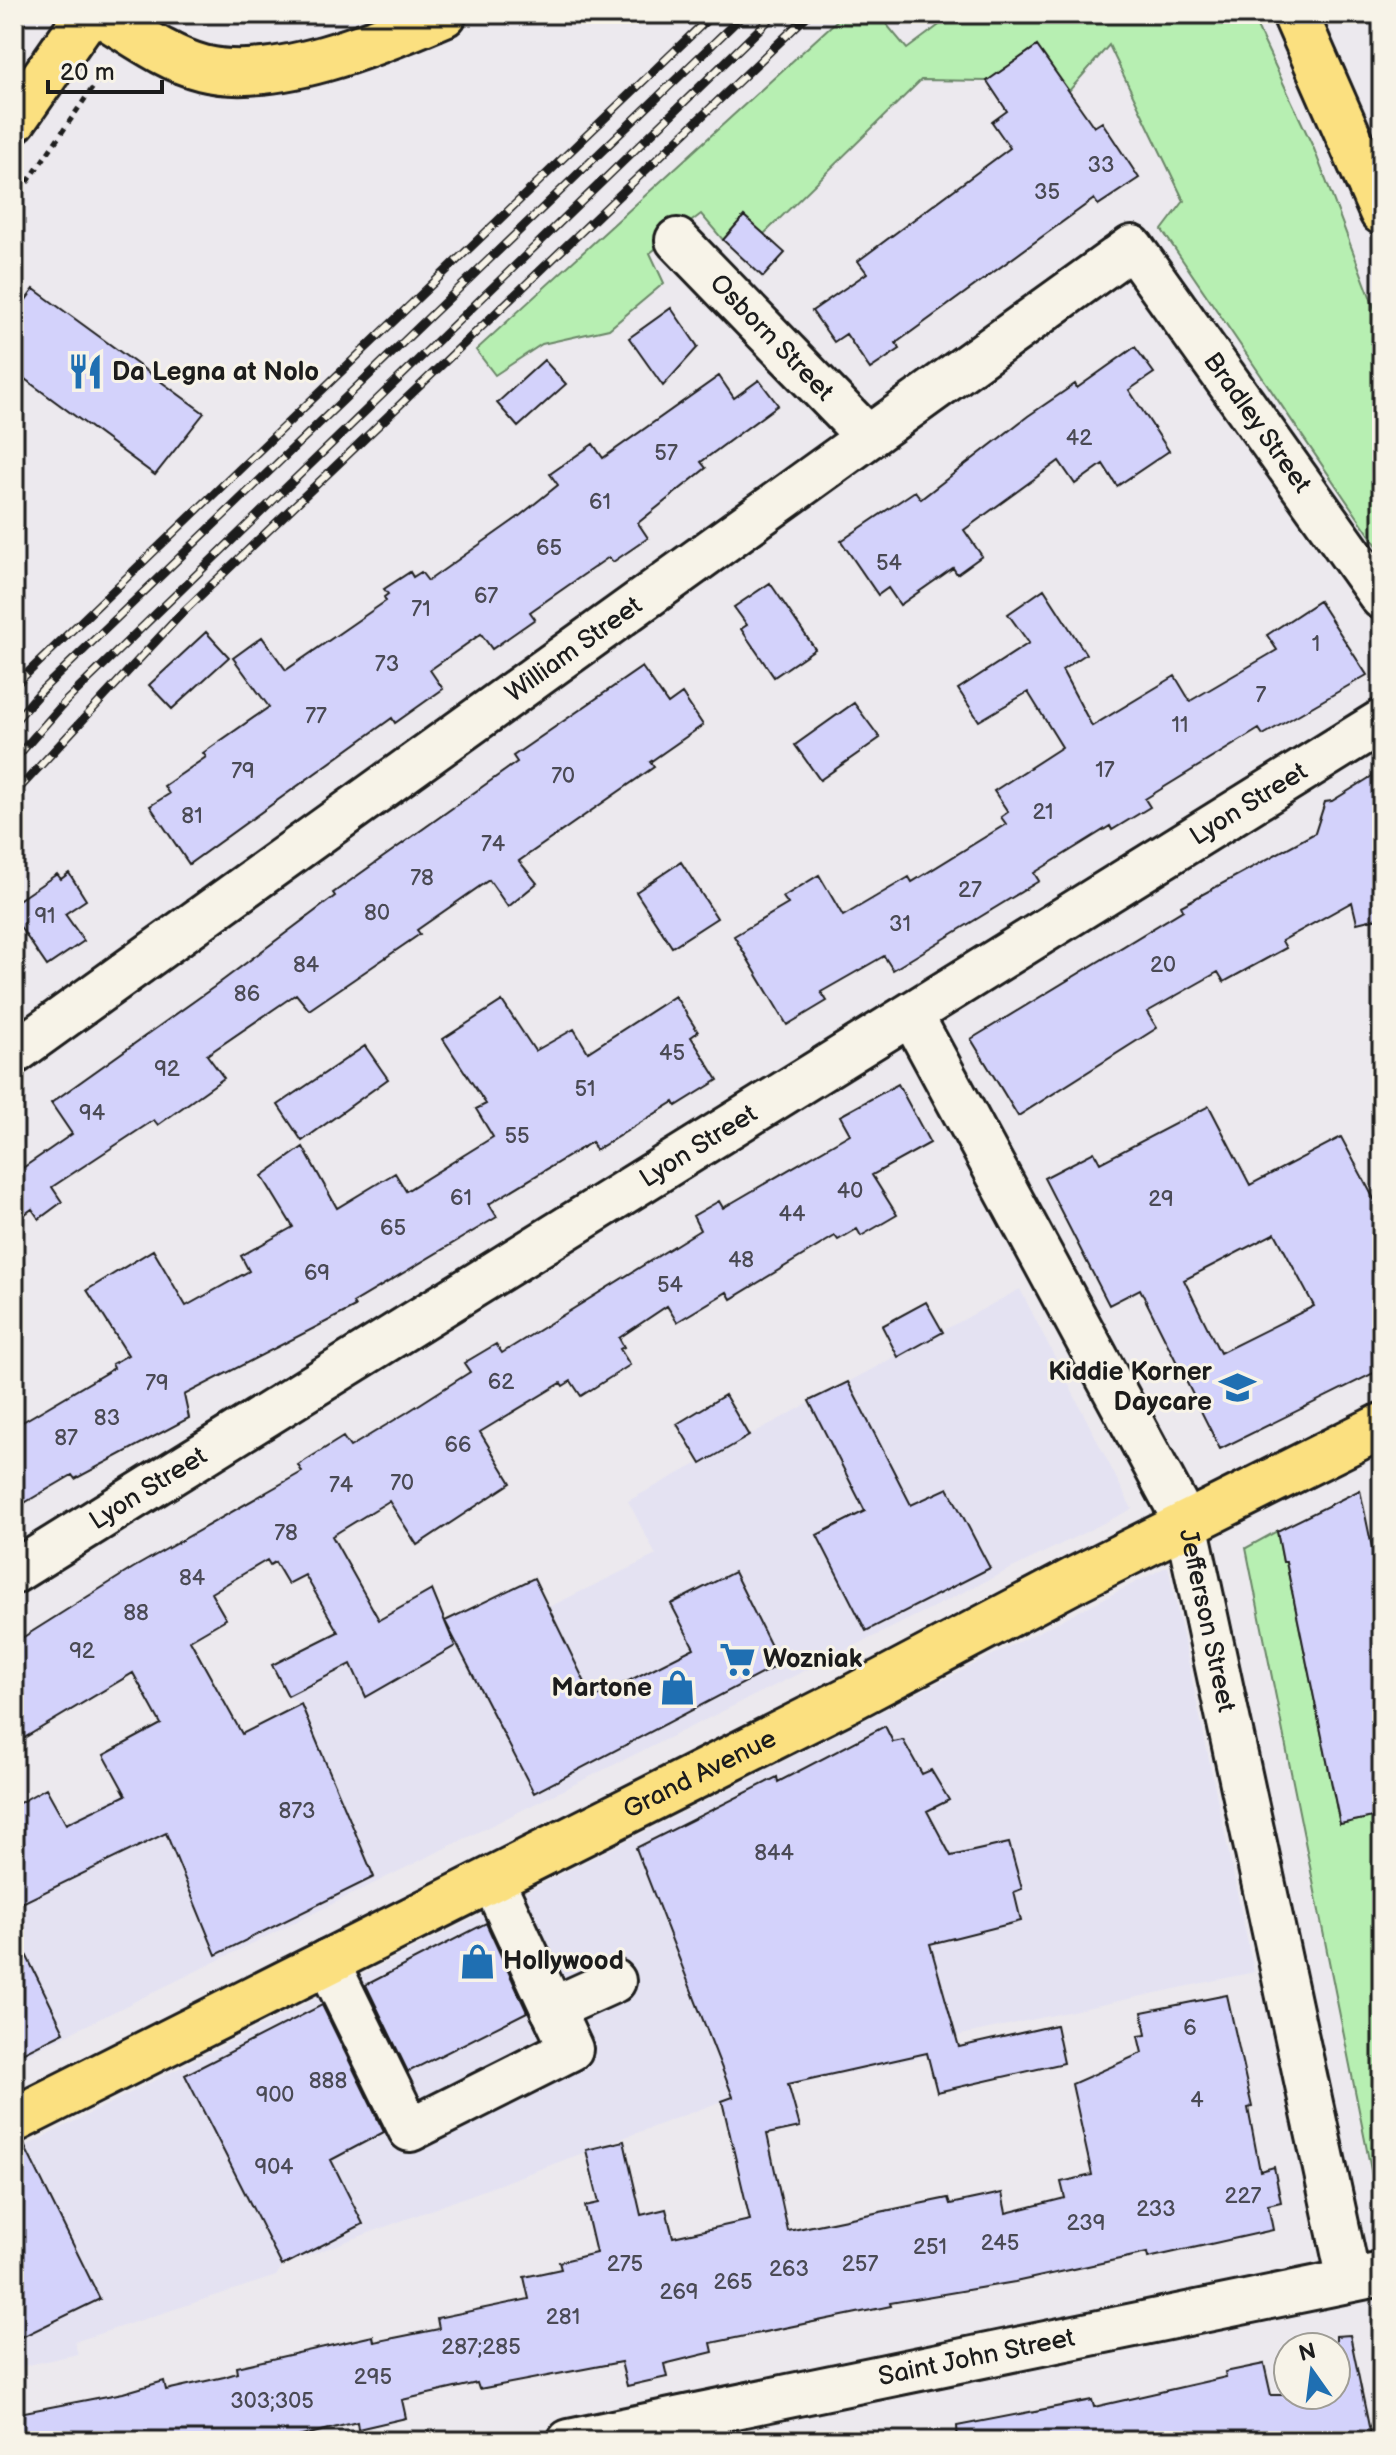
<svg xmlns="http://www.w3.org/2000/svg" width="1396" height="2455" viewBox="0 0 1396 2455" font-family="'Balsamiq Sans',sans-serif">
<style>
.built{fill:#e4e2f2}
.green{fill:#b7efb2;stroke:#6a8667;stroke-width:2}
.building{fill:#d3d2fb;stroke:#1c1c1c;stroke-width:2;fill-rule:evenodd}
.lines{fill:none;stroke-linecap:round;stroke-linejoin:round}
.minor-casing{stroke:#1c1c1c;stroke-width:48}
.major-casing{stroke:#1c1c1c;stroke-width:50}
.highway-casing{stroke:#1c1c1c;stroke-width:50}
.path{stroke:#1c1c1c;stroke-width:5;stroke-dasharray:6 6;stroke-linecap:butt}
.minor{stroke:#f7f3e8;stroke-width:42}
.major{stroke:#fbe080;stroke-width:44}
.highway{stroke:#fbe080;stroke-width:44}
.rail-casing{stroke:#1c1c1c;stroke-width:9}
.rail{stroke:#f7f3e8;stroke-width:6;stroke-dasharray:18;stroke-linecap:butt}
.labels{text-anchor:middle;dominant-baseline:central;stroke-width:6;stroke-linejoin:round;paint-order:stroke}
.number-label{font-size:22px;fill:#4a4a54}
.street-label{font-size:26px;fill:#1c1c1c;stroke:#f7f3e8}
.poi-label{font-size:26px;font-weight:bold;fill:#1c1c1c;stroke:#f7f3e8;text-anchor:start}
</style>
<rect width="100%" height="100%" fill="#ece9ee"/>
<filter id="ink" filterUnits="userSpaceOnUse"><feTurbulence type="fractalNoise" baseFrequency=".0125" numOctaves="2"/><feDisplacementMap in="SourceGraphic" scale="16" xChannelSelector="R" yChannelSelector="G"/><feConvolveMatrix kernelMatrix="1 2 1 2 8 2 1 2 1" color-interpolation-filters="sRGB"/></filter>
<g filter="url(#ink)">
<path class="built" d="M1020 1289 1132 1509 14 2061V1847L300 1705 288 1695 432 1590 445 1621 534 1578 549 1607 656 1555 628 1501Z
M1168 1566 1254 1972 956 2036 928 2056 733 2097 283 2265 276 2276 74 2342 78 2354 14 2368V2152Z"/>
<path class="green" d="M844 14H878L907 49 954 14H1251L1314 149 1382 328V553L1162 230 1184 201 1109 45 1069 91 1037 46 987 81 921 80 764 234 744 216 723 240 701 214 650 253 664 283 609 329 542 344 495 375 476 350Z
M1277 1531 1283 1562H1286L1340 1824 1382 1815V2205H1378L1246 1548Z"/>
<path class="building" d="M1037 46 1094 127 1102 122 1139 178 1098 205 1094 199 896 343 900 349 870 369 846 334 834 342 812 311 867 273 858 261 1010 148 992 122 1007 111 987 81Z
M744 216 785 253 763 277 723 240Z
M34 289 204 413 155 475 14 371V316Z
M671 308 698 347 663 386 629 338Z
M1135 347 1154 373 1129 390 1169 451 1117 486 1103 464 1075 484 1059 461 964 530 982 556 957 574 953 568 900 605 888 588 878 595 841 541 915 491 921 499 1028 416 1075 384 1077 388Z
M544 360 566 384 518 427 497 403Z
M719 376 734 398 759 380 778 405 701 462 706 468 638 523 648 538 613 562 609 557 530 612 535 619 492 649 481 634 430 670 443 689 395 723 392 718 189 864 150 806 169 794 164 786 206 757 203 753 269 707 233 658 262 637 286 670 386 601 384 597 388 594 384 589 410 572 413 577 421 572 428 581 517 518 558 485 550 474 593 444 603 458Z
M770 583 815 649 774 677 741 629 747 625 734 607Z
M1044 589 1086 654 1062 670 1092 726 1175 676 1190 701 1277 650 1267 635 1319 601 1367 675 1263 735 1259 729 1145 799 1150 807 1112 830 1110 826 1034 873 1039 881 893 970 884 956 821 992 827 1001 787 1025 734 936 788 904 783 897 819 875 843 916 909 877 912 882 1006 824 1001 817 1008 812 994 791 1062 747 1028 692 979 721 958 689 1029 643 1008 614Z
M206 632 229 657 172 709 149 685Z
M642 667 668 704 682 694 703 725 650 762 654 767 519 861 537 883 508 907 489 880 417 930 420 934 309 1010 296 994 207 1055 224 1078 158 1125 154 1120 52 1187 62 1202 39 1219 32 1209 14 1222V1174L72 1134 51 1103 214 987 335 896 333 893 517 762 513 756Z
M854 703 880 738 820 780 795 745Z
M1382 770V917L1357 923 1352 902 1282 941 1286 948 1224 982 1218 972 1147 1012 1157 1028 1018 1116 971 1039 1183 910 1181 906 1315 833 1325 802 1332 801Z
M681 862 717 918 672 947 636 892Z
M69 873 86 900 65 914 84 941 47 966 14 918V903L57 874 61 879Z
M675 996 698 1032 691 1037 718 1080 676 1106 674 1102 596 1150 592 1142 489 1204 497 1217 353 1303 355 1307 184 1395 189 1418 75 1479 72 1475 14 1509V1427L114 1368 112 1364 128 1355 87 1290 153 1250 186 1306 249 1271 241 1256 293 1227 262 1176 303 1147 337 1208 395 1173 406 1191 493 1137 476 1109 486 1104 443 1039 502 1001 535 1051 574 1029 588 1052Z
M365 1046 388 1079 302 1141 278 1105Z
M898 1084 930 1143 872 1175 897 1215 861 1236 857 1229 838 1240 835 1236 731 1299 727 1292 677 1322 667 1306 619 1338 624 1347 620 1349 630 1365 581 1396 571 1381 563 1386 561 1383 480 1432 511 1483 417 1545 389 1501 332 1536 379 1620 432 1590 455 1646 366 1697 351 1664 288 1696 272 1665 338 1632 305 1575 288 1584 275 1562 270 1565 267 1560 211 1593 226 1619 190 1640 242 1734 301 1704 374 1877 216 1955 166 1833 14 1907V1806L46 1788 66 1824 126 1795 104 1755 161 1724 133 1673 14 1744V1643L133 1568 302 1472 298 1465 343 1437 350 1447 406 1413 470 1372 464 1363 496 1344 502 1353 700 1230 693 1216 719 1201 723 1208 850 1134 840 1116Z
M1209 1106 1250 1185 1341 1137 1382 1214V1369L1220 1449 1140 1289 1109 1305 1044 1178 1094 1152 1100 1163ZM1275 1233 1314 1306 1220 1353 1184 1280Z
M926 1302 943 1332 898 1357 882 1326Z
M848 1382 911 1505 948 1488 990 1568 866 1631 817 1535 865 1511 809 1401Z
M725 1395 749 1436 701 1464 677 1424Z
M1360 1490 1382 1595V1815L1340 1824 1286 1562H1283L1277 1531Z
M734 1572 780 1664 534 1793 445 1621 534 1578 593 1699 694 1648 671 1604Z
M885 1726 893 1742 903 1740 922 1774 931 1770 949 1800 927 1811 951 1856 1009 1843 1022 1889 1014 1892 1021 1921 930 1944 959 2047 1056 2025 1064 2063 937 2092 927 2053 788 2084 800 2127 767 2134 788 2231 948 2198 950 2204 1002 2193 1006 2213 1065 2198 1061 2182 1092 2175 1072 2084 1142 2053 1138 2036 1146 2035 1142 2012 1227 1995 1252 2107 1248 2108 1260 2171 1274 2167 1281 2202 1268 2205 1273 2230 1148 2258 1147 2253 1015 2282 890 2303 891 2306 711 2343 713 2352 664 2364 667 2377 627 2386 621 2362 479 2389 477 2383 402 2400 406 2418 358 2429 357 2422 282 2441H14V2414L123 2393 164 2381 166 2390 224 2377 237 2373 236 2367 373 2336 374 2342 439 2329 437 2318 529 2299 524 2277 561 2269 559 2262 596 2253 585 2206 599 2203 586 2150 624 2141 641 2215 666 2209 673 2237 750 2220 722 2101 733 2097 636 1848 777 1777 778 1782Z
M486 1923 527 2012 408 2072 366 1985Z
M14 1930 64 2032 14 2057Z
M322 2005 384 2132 331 2160 363 2224 282 2266 185 2075Z
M23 2143 100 2299 22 2337 14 2321V2145Z
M1350 2335 1372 2441H958L957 2426 1092 2400 1094 2407 1226 2377 1225 2372 1264 2364 1271 2395H1336V2336Z"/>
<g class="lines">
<defs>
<g id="minor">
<path id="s1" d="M677 240 866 435"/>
<path id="s2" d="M912 1016 1186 1523 1349 2280"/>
<path id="s3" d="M14 1053 1132 247 1382 598"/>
<path id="s4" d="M14 1572 1382 721"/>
<path d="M327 1961 410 2130 571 2049 492 1879"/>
<path d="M552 2009 614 1981"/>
<path id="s5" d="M569 2441 1382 2274"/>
</g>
<g id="major">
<path d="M14 120 88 14"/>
<path id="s6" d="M14 2120 851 1698 1078 1578 1382 1426"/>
</g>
<path id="highway" d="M101 14C133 33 167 59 203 68 274 86 379 42 444 14
M1295 14 1382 212"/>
</defs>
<use href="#minor" class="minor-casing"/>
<use href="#major" class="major-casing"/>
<use href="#highway" class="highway-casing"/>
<path class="path" d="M14 36 30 14
M14 202 100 77 113 70"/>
<use href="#minor" class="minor"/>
<use href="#major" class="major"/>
<use href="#highway" class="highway"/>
<defs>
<path id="rail" d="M14 686 713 14
M14 722 42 690 744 14
M14 760 65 702 775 14
M14 794 182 613 809 14"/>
</defs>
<use href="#rail" class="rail-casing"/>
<use href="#rail" class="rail"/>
</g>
</g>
<defs>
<symbol id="restaurant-bare" viewBox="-9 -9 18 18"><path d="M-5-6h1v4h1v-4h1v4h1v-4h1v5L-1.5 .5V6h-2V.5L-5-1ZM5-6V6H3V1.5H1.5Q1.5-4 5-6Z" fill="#1f6fb2" stroke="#f7f3e8" stroke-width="2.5" paint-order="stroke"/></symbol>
<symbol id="school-bare" viewBox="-9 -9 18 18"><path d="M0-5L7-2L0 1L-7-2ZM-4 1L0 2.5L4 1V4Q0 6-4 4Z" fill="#1f6fb2" stroke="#f7f3e8" stroke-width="2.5" paint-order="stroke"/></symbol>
<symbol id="supermarket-bare" viewBox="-9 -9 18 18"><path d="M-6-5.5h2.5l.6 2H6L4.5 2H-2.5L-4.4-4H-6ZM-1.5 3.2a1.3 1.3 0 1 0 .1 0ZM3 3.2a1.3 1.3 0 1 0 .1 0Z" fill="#1f6fb2" stroke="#f7f3e8" stroke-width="2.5" paint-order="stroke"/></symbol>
<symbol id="shop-bare" viewBox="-9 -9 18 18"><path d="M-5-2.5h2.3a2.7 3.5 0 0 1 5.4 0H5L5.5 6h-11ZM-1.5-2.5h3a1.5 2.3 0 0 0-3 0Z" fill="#1f6fb2" stroke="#f7f3e8" stroke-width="2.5" paint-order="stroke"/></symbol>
</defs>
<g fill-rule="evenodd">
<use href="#restaurant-bare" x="60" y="346" width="51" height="51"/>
<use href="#school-bare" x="1212" y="1362" width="51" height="51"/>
<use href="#supermarket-bare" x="712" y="1634" width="51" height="51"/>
<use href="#shop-bare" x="652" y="1662" width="51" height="51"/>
<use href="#shop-bare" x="452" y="1936" width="51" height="51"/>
</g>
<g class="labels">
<g class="number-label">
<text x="1101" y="165">33</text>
<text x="1047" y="192">35</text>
<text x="1079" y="438">42</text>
<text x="666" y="453">57</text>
<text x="600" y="502">61</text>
<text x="549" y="548">65</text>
<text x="889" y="563">54</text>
<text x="486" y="596">67</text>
<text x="421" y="609">71</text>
<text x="1316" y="644">1</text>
<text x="387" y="664">73</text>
<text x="1261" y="695">7</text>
<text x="316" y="716">77</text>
<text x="1180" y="725">11</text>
<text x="1105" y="770">17</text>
<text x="243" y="771">79</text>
<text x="563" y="776">70</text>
<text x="1043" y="812">21</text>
<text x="192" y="816">81</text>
<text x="493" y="844">74</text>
<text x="422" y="878">78</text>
<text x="970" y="890">27</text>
<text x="377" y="913">80</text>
<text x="45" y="916">91</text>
<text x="900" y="924">31</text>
<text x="306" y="965">84</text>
<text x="1163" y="965">20</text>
<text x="247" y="994">86</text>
<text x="672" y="1053">45</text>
<text x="167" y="1069">92</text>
<text x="585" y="1089">51</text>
<text x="92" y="1113">94</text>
<text x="517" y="1136">55</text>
<text x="850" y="1191">40</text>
<text x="461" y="1198">61</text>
<text x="1161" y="1199">29</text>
<text x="792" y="1214">44</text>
<text x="393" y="1228">65</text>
<text x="741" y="1260">48</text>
<text x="317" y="1273">69</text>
<text x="670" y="1285">54</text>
<text x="501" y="1382">62</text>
<text x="157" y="1383">79</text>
<text x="107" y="1418">83</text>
<text x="66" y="1438">87</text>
<text x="458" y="1445">66</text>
<text x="402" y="1483">70</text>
<text x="341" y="1485">74</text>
<text x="286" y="1533">78</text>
<text x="192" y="1578">84</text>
<text x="136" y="1613">88</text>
<text x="82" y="1651">92</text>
<text x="297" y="1811">873</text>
<text x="774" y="1853">844</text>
<text x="1190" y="2028">6</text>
<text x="328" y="2081">888</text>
<text x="275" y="2095">900</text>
<text x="1197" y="2100">4</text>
<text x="274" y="2167">904</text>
<text x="1243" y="2196">227</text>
<text x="1156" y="2209">233</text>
<text x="1086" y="2223">239</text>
<text x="1000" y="2243">245</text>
<text x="930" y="2247">251</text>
<text x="625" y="2264">275</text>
<text x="860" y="2264">257</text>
<text x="789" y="2269">263</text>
<text x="733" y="2282">265</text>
<text x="679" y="2292">269</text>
<text x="563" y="2317">281</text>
<text x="481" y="2347">287;285</text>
<text x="373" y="2377">295</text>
<text x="272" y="2401">303;305</text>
</g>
<g class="street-label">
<text stroke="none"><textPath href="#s1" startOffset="136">Osborn Street</textPath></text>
<text stroke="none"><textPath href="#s3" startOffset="1594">Bradley Street</textPath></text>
<text stroke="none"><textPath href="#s3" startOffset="690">William Street</textPath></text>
<text stroke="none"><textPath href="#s4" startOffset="1454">Lyon Street</textPath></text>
<text stroke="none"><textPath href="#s4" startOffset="806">Lyon Street</textPath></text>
<text stroke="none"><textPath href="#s4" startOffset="158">Lyon Street</textPath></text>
<text stroke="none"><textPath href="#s2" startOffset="676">Jefferson Street</textPath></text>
<text stroke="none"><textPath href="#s6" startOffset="768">Grand Avenue</textPath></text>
<text stroke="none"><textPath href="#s5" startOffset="416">Saint John Street</textPath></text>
</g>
<g class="poi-label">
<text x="112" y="372">Da Legna at Nolo</text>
<text x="1212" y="1372" text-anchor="end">Kiddie Korner<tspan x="1212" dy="30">Daycare</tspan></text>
<text x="763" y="1659">Wozniak</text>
<text x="652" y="1688" text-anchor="end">Martone</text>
<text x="503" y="1961">Hollywood</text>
</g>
</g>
<rect width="1396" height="2455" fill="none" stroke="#f7f3e8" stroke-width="48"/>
<rect x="24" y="24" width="1348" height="2407" fill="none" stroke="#1c1c1c" stroke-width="3" filter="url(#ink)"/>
<g transform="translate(1312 2371) rotate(346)"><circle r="38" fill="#f7f3e8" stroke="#9f9d96" stroke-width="2"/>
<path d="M0-6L14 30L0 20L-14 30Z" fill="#1f6fb2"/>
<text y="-12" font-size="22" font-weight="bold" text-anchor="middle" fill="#1c1c1c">N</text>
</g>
<path d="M48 80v12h114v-12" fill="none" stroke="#1c1c1c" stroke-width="4"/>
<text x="60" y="80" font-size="24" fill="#1c1c1c" stroke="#f7f3e8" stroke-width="6" paint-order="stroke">20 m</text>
</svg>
